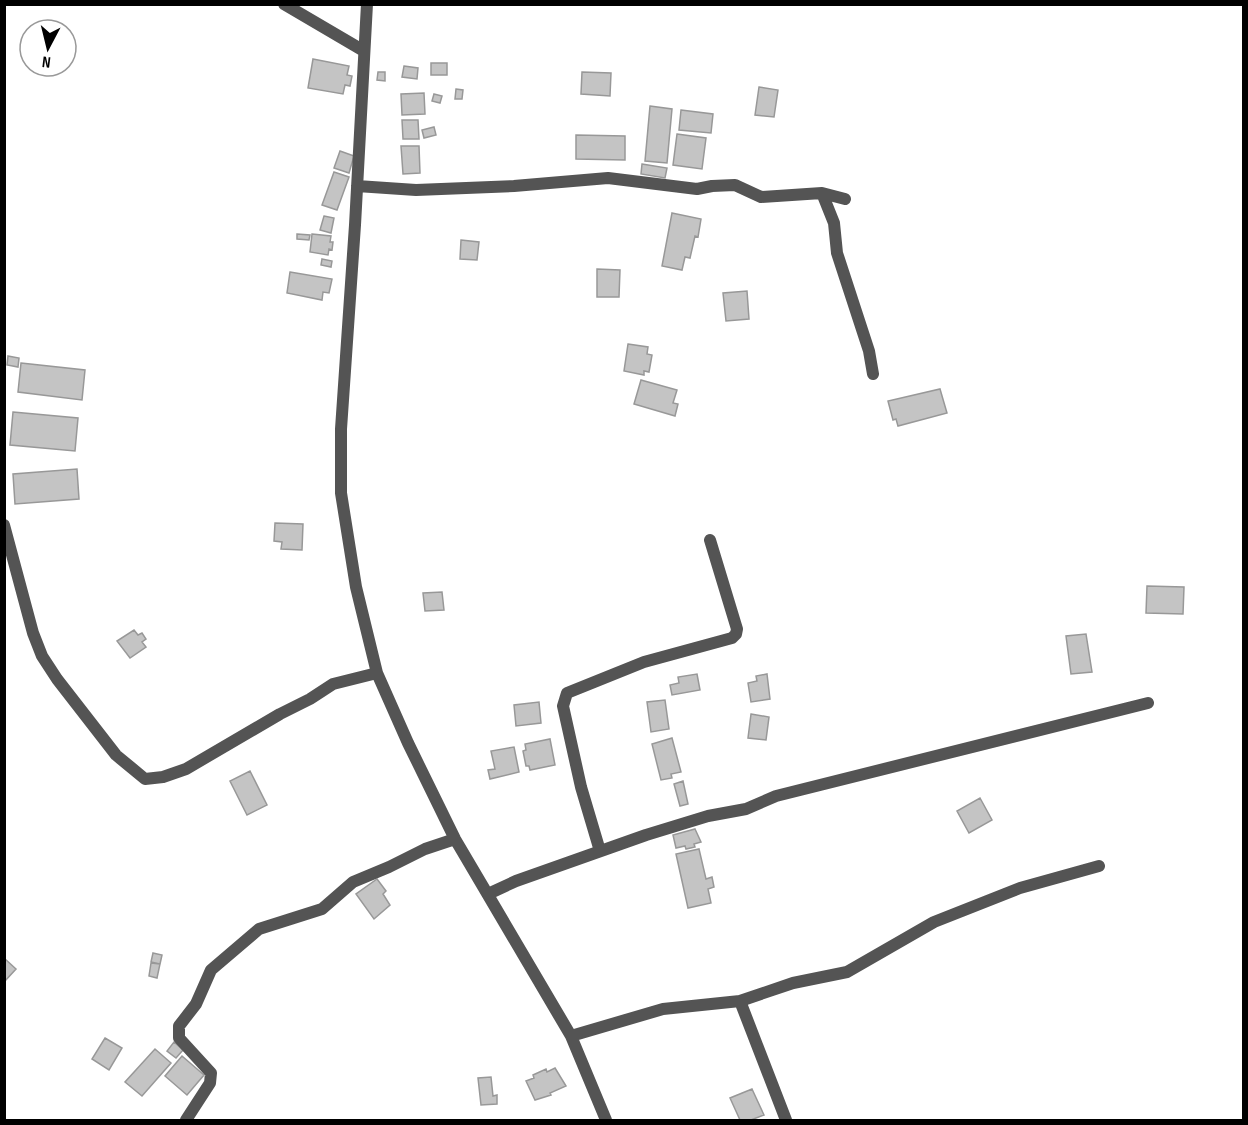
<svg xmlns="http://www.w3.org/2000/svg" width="1248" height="1125" viewBox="0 0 1248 1125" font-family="'Sofia Sans Condensed',sans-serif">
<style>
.building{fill:#c4c4c4;stroke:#989898;stroke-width:1.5}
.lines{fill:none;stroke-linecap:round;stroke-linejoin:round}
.minor{stroke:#545454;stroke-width:12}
</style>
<rect width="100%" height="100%" fill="#fff"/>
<path class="building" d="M313 59 349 66 347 75 352 76 350 86 345 85 343 94 308 88Z
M431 63H447V75H431Z
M404 66 418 68 417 79 402 77Z
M378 72H385V81L377 80Z
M582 72 611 73 610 96 581 94Z
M759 87 778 90 774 117 755 115Z
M456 89 463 90 462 99H455Z
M424 93 425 114 402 115 401 94Z
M434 94 442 96 440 103 432 101Z
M650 106 672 109 667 163 645 161Z
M681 110 713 114 711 133 679 130Z
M402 120H418L419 139H403Z
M434 127 436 135 424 138 422 130Z
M677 134 706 138 702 169 673 165Z
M576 135 625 136V160L576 159Z
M401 146H419L420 173 403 174Z
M340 151 354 156 349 173 334 168Z
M642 164 667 168 665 178 641 174Z
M334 172 349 177 337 210 322 205Z
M672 213 701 219 698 237 695 236 690 258 685 257 682 270 662 266Z
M324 216 334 218 331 233 320 230Z
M297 234 310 235 309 240 297 239Z
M312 234 331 236 330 242H333L332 250 329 249 328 255 310 252Z
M461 240 479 242 477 260 460 259Z
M322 259 332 261 331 267 321 265Z
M597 269 620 270 619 297H597Z
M290 272 332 279 329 293 323 292 322 300 287 293Z
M747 291 749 319 726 321 723 293Z
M628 344 648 347 647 354 652 355 649 372 644 371V375L624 371Z
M8 356 19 358 18 367 7 365Z
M21 363 85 370 82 400 18 392Z
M641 380 677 390 673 403 678 404 675 416 634 404Z
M940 389 947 413 898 426 896 419 893 420 888 401Z
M13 412 78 418 75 451 10 445Z
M77 469 79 499 15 504 13 474Z
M275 523 303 524 302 550 281 549 282 542 274 541Z
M1147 586 1184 587 1183 614 1146 613Z
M442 592 444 610 425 611 423 593Z
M134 630 138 635 142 633 146 639 142 642 146 647 130 658 117 641Z
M1086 634 1092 672 1071 674 1066 636Z
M697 674 700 690 672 695 670 685 679 683 678 677Z
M767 674 770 699 751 702 748 683 757 681 756 676Z
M665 700 669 729 651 732 647 702Z
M539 702 541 723 516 726 514 705Z
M751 714 769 717 766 740 748 738Z
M672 738 681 772 671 774 672 778 661 780 652 744Z
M550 739 555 765 530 770 529 766H526L523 751 526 750 525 744Z
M514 747 519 772 490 779 488 770 495 769 491 751Z
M250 771 267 805 247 815 230 781Z
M683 781 688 804 680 806 674 784Z
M980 798 992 820 969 833 957 811Z
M695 829 701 842 694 844 695 847 686 849 685 846 676 848 673 835Z
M699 849 706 879 712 877 714 887 708 889 711 903 688 908 676 854Z
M377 879 386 891 383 894 390 905 374 919 356 894Z
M153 953 162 955 160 964 151 962Z
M4 958 16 969 4 982Z
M151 963 160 964 157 978 149 976Z
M105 1038 122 1048 109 1070 92 1059Z
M174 1042 183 1050 176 1058 167 1051Z
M155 1049 171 1063 142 1096 125 1082Z
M182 1056 204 1075 187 1095 165 1076Z
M555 1068 566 1086 550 1093 551 1095 535 1100 526 1081 534 1078 533 1075 546 1069 547 1072Z
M491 1077 493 1096 497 1095V1104L481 1105 478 1078Z
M752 1089 764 1115 751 1120H740L730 1098Z"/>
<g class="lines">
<path class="minor" d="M284 4 364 51
M367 4 355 225 341 429V493L356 587 377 673 408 743 455 839 571 1036 606 1120
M357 186 416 190 514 186 608 178 697 189 712 186 735 185 761 197 822 193 845 199
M822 193 834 223 837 253 869 351 873 374
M4 525 33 633 42 656 57 679 116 755 145 779 163 777 186 769 280 714 310 699 333 684 377 673
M600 851 581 787 563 706 567 693 644 662 732 638 736 634 737 629 710 540
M488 894 516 881 646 835 708 816 746 809 776 796 1148 703
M740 1001 793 983 847 972 934 922 1020 888 1099 866
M571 1036 663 1009 740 1001 786 1120
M186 1120 210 1083 211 1073 179 1038V1026L196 1004 211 970 259 929 322 909 353 882 389 867 425 849 455 839"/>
</g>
<rect width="1248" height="1125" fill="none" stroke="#000000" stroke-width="12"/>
<g transform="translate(48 48) rotate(187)"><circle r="28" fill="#ffffff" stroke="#999999" stroke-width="1.5"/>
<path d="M0-4.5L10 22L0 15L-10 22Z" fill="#000000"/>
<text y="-9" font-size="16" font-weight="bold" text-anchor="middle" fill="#000000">N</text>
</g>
</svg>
